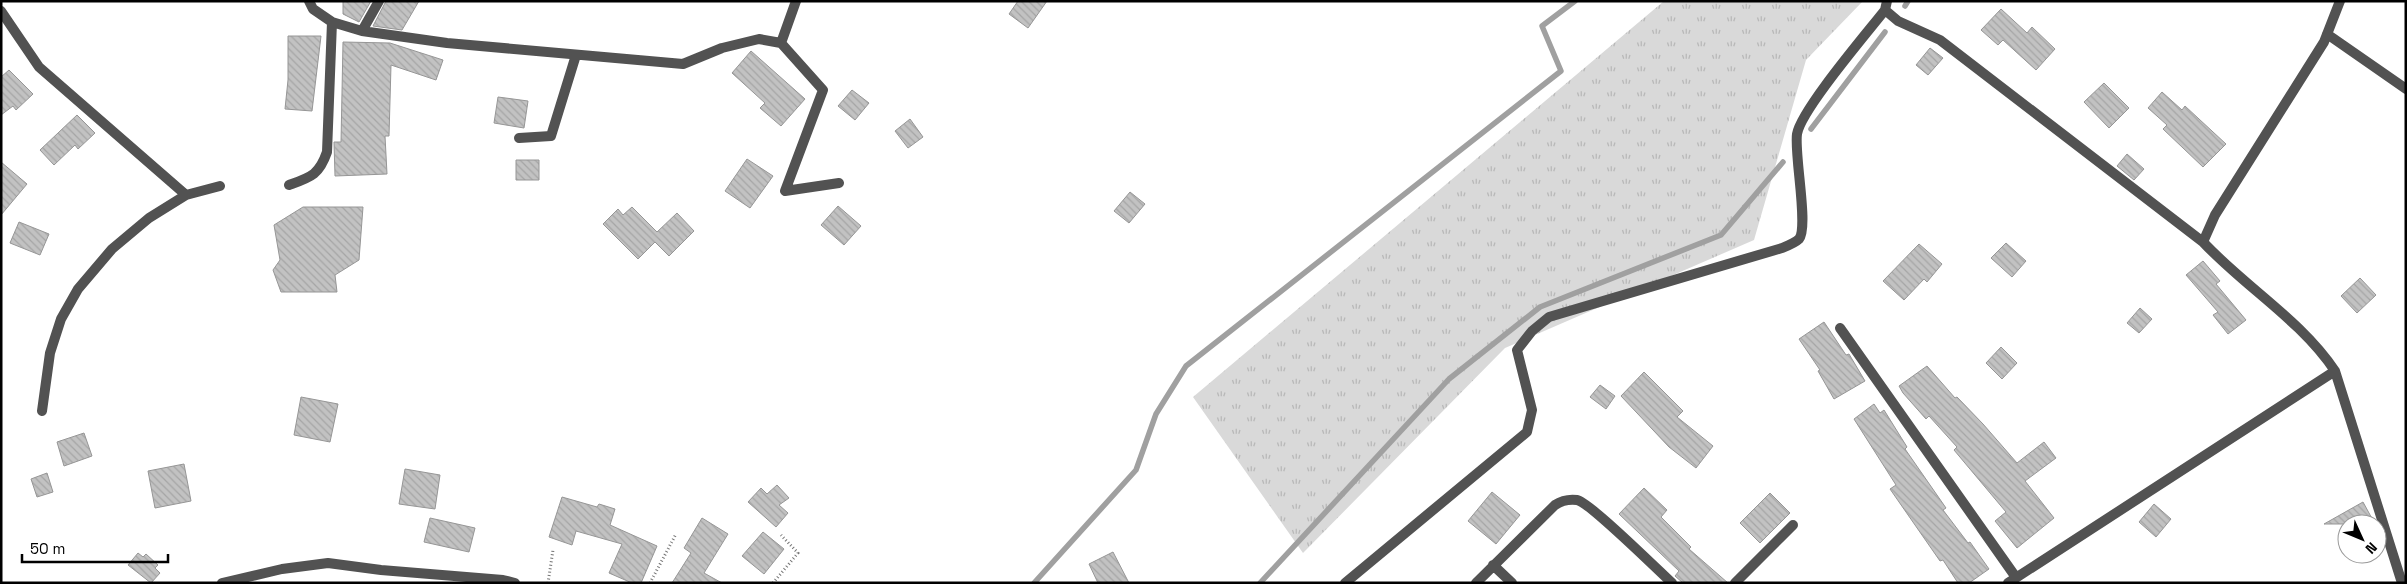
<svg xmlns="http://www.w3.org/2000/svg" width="2407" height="584" viewBox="0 0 2407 584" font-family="'Space Grotesk',sans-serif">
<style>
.grass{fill:url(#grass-tufts)}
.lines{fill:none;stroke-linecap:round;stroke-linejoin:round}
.stream{stroke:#a0a0a0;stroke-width:5.5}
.building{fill:url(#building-back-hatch);stroke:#969696}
.path{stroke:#747474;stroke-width:3;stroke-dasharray:1 2.5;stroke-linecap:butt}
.minor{stroke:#525252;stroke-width:10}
.tertiary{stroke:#525252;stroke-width:10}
</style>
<defs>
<pattern id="grass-tufts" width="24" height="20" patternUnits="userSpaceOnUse" patternTransform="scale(1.25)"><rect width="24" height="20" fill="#d9d9d9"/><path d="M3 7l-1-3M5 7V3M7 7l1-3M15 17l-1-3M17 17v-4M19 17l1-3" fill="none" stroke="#b8b8b8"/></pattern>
<pattern id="building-back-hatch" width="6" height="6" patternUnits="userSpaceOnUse" patternTransform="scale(1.25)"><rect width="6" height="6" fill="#c2c2c2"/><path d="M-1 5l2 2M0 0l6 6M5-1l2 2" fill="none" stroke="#a5a5a5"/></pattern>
</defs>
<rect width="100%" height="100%" fill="#fff"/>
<path class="grass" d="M1664 1H1863L1806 60 1754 240 1505 348 1303 553 1193 397Z"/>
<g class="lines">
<path class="stream" d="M1905 6 1908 1
M1811 129 1885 32
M1034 583 1136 470 1156 414 1186 366 1561 71 1542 26 1575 1
M1260 583 1449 379 1540 307 1721 235 1783 162"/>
</g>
<path class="building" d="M343 1H371L359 22 343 14Z
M386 1H419L402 30 373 26Z
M1018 1H1047L1028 28 1009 14Z
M2001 9 2027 33 2032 27 2055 49 2036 70 2003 40 1998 45 1981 30Z
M288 36H321L312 111 285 109 288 80Z
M343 42 390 43 443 60 436 80 391 65 389 136H385L387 174 335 176 334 142H341Z
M1930 48 1943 58 1928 75 1916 65Z
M751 51 805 99 781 126 760 108 765 103 732 73Z
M9 70 33 94 16 110 13 106 1 115V77Z
M2104 83 2129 108 2109 128 2084 102Z
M852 90 869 103 855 120 838 106Z
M2162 92 2182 110 2185 106 2226 144 2203 167 2163 129 2167 125 2148 108Z
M498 97 528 101 524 128 494 123Z
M77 115 95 133 78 149 75 145 54 165 40 150Z
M910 119 923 137 908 148 895 131Z
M2127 154 2144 169 2134 180 2117 166Z
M747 159 773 176 750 208 725 191Z
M516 160H539V180H516Z
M1 162 27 184 1 215Z
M1130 192 1145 204 1129 223 1114 211Z
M838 206 861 226 844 245 821 225Z
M303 207H363L359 260 335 275 337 292H281L273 270 280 260 274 225Z
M632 207 657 232 677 213 694 231 669 256 655 242 638 259 603 224 618 209 623 215Z
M19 222 49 234 40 255 10 243Z
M2006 243 2026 261 2012 277 1991 258Z
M1919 244 1942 264 1927 282 1924 279 1904 300 1883 281Z
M2203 261 2220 281 2216 284 2246 320 2228 334 2213 315 2218 312 2186 275Z
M2360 278 2376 295 2357 313 2341 296Z
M2140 308 2152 319 2139 333 2127 323Z
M1824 322 1846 355 1849 354 1865 381 1834 399 1818 371 1820 370 1799 339Z
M2001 347 2017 363 2002 379 1986 363Z
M1927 366 1955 398 1957 397 1983 424 2017 463 2044 442 2056 458 2025 481 2054 518 2017 548 1995 521 2006 512 1954 450 1957 447 1929 416 1926 419 1903 393 1899 386Z
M1644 372 1683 411 1677 417 1713 446 1696 468 1669 447 1621 396Z
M1600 385 1615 396 1606 409 1590 397Z
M301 397 338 404 330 442 294 435Z
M1874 404 1880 413 1884 410 1907 447 1905 449 1946 508 1943 510 1968 543 1970 542 1989 569 1969 583H1958L1943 560 1940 561 1890 489 1896 485 1854 419Z
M84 433 92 456 64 466 57 442Z
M184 464 191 501 155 508 148 471Z
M405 469 440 475 435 509 399 504Z
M47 473 53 492 37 497 31 479Z
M777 485 789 498 779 505 788 513 776 527 748 502 761 488 767 494Z
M1644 488 1667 510 1661 517 1691 547 1689 549 1728 583H1683L1675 576 1679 571 1619 514Z
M1492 492 1520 515 1496 544 1468 521Z
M1770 493 1790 513 1760 543 1740 523Z
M562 497 597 507 599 504 615 509 610 525 657 546 641 583H632L609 573 622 544 576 531 572 545 549 537Z
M2363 502 2375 524H2324Z
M2154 504 2171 519 2156 537 2139 522Z
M430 518 475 528 469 552 424 542Z
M702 518 728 534 704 573 722 583H672L691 553 684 548Z
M763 532 784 549 764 574 742 556Z
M1113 552 1129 583H1098L1089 564Z
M138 553 143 557 146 554 158 565 155 568 160 573 151 583 128 565Z"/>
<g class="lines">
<path class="path" d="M548 583 553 550
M650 583 676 534
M773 583 798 553 781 535"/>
<path class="minor" d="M309 1 313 9 332 22 362 31 447 43 683 64 722 48 759 39 781 43 796 1
M1887 1 1885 10 1898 21 1940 40 2203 242C2245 287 2301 320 2335 371L2402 583
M1 11 39 67 186 195
M362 31 379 1
M2327 34 2406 89
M781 43 823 90 785 191 839 183
M519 138 551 136 576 55
M289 185C311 177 319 175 327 152L332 22
M2203 242 2215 215 2324 42 2340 1
M1840 328 2015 576
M42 411 50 353 61 319 78 289 112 249 149 218 186 195 220 186
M1493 565 1512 583
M1345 583 1527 432 1532 410 1517 350 1532 331 1549 317 1782 248C1787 246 1795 243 1799 239 1809 227 1794 155 1797 134 1801 110 1867 33 1885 10
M1476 583 1555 505C1561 501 1569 499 1577 500 1589 502 1658 570 1672 583
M1735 583 1793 525
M2008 583 2335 371"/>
<path class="tertiary" d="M222 583 282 569 328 563 381 570 503 580 515 583"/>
</g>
<rect width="2407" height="584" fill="none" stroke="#000000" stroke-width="5"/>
<g transform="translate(2362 539) rotate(134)"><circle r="24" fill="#ffffff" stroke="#999999"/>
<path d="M0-4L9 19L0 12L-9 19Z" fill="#000000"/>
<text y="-8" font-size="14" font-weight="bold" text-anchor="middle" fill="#000000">N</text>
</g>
<path d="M22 554v8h146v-8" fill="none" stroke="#000000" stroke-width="2.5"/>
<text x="30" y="554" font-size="15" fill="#000000" stroke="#ffffff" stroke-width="4" paint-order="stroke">50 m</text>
</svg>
